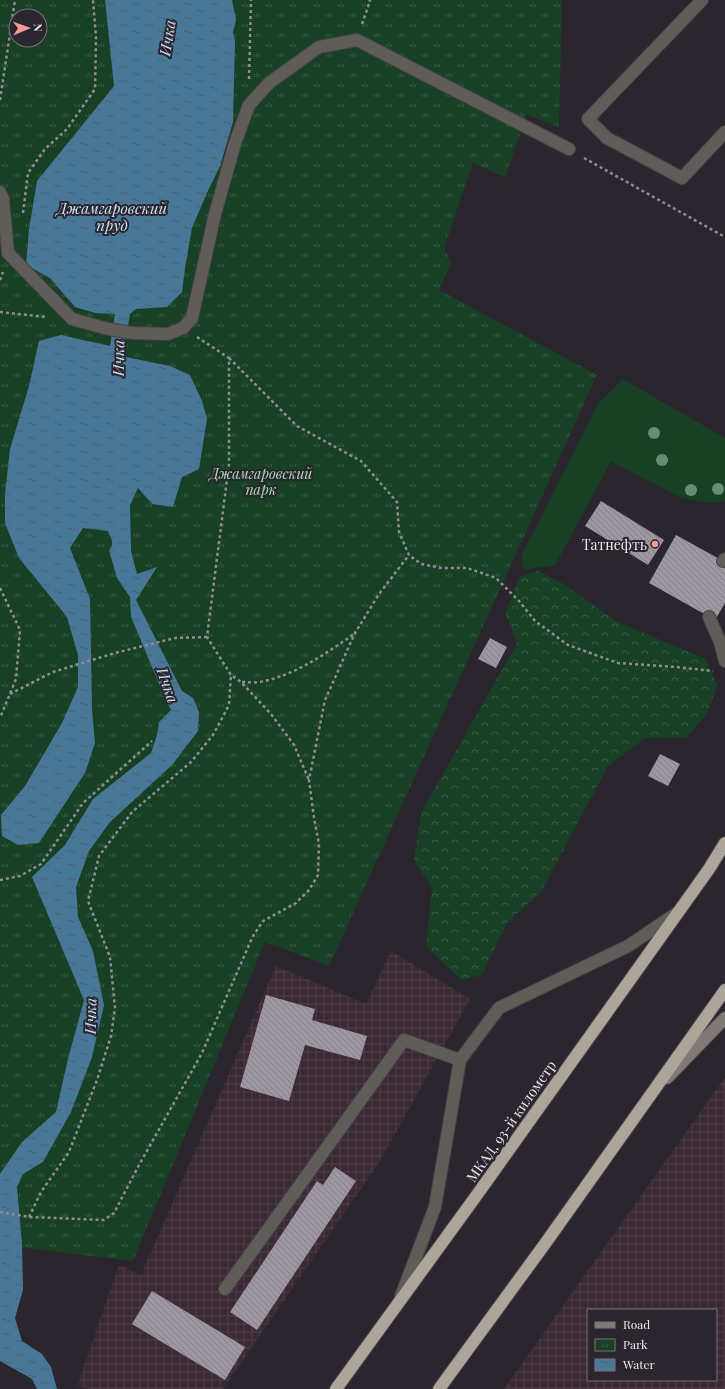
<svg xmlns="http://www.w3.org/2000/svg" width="725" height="1389" viewBox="0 0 725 1389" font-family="'Playfair Display',serif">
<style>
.industrial{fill:url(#industrial-grid);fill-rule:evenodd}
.grass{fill:#174025}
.forest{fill:url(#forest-crowns)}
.park{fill:url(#park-tufts);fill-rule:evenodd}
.water{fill:url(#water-ripples)}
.building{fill:url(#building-back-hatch)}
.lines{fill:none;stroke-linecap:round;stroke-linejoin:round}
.lane-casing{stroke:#464149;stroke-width:14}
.secondary-casing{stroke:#464149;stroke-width:14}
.highway-casing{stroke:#464149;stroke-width:14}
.path{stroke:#928d94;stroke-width:2.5;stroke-dasharray:3 3;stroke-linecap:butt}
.lane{stroke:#605c58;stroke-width:12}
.secondary{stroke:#7f7a73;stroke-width:12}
.highway{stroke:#ada59a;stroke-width:12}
.tree{fill:#698c74}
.poi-dot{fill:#f59b97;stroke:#2b252e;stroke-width:1.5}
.labels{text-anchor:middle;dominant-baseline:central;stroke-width:4;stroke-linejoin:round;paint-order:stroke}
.park-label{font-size:14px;font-style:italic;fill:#9be1ad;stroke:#2b252e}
.poi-label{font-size:14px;fill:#eeeaf0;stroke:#2b252e;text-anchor:end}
.street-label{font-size:14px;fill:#eeeaf0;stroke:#2b252e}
.water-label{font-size:15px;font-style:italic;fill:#c8e3f7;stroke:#2b252e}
</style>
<defs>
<pattern id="industrial-grid" width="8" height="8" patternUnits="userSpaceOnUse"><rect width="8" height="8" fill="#3a2934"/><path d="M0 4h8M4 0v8" fill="none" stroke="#4d3e48"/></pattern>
<pattern id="forest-crowns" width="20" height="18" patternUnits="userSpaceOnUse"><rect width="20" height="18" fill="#174025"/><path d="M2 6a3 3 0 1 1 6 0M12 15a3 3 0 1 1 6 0" fill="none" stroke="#395c45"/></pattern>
<pattern id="park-tufts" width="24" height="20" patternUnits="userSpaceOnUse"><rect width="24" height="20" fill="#174025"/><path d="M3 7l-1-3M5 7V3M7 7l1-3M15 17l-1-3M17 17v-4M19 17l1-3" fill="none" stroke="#395c45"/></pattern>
<pattern id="water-ripples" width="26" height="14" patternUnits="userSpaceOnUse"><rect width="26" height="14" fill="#497797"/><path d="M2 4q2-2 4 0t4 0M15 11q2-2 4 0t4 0" fill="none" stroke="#486173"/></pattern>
<pattern id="building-back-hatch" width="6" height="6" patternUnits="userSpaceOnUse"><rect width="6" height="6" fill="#9e97a2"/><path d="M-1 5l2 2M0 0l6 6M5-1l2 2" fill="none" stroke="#847f87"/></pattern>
</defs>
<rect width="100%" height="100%" fill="#2b252e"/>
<path class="industrial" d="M391 951 470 999 380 1161 223 1389H91L77 1386 119 1265 141 1275 276 966 366 1004Z
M725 1078V1389H504L723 1080ZM588 1310H716V1380H588Z"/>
<path class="grass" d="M623 379 725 438V501L711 503 682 498 611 462 555 565 524 570 521 556 598 404Z"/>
<path class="forest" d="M538 571 564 584 617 622 706 659 717 685 707 714 686 738H645L608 766 541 892 507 923 482 975 461 980 426 946 432 888 414 860 421 813 517 643 505 613 520 576Z"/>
<path class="park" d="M0 0H562L559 127 527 115 505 177 473 163 444 247 451 263 439 290 597 375 329 966 265 942 133 1261 0 1245ZM16 16H40V40H16Z"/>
<path class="water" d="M105 0H232L236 20 233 32 235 41 233 122 220 166 206 195 192 228 185 268 182 292 167 307 136 309 130 314 124 348 126 357 170 366 190 375 202 401 207 419 199 469 182 477 173 507 152 504 138 488 130 505 131 551 137 574 157 567 136 600 182 691 193 698 199 712 198 731 172 765 110 822 89 851 76 887 78 917 93 951 104 1005 92 1057 71 1112 43 1162 23 1174 17 1187 22 1244 23 1290 15 1318 22 1341 42 1354 51 1367 57 1389H37L32 1379 0 1361V1174L22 1142 56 1112 68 1059 84 1000 32 877 65 845 93 799 151 753 157 735 159 722 171 710 165 698 131 617 130 597 117 578 109 550C115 544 111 538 108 531L83 528 70 548 90 599 92 709 95 743 85 773 39 843 18 845 2 836 1 815 25 786 62 723 78 687V655L67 617 19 558 5 523V494L10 449 29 386 39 341 61 335 110 346 115 314 95 313 75 307 50 278 26 265 29 229 37 181 114 86Z"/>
<path class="building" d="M601 501 664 540 648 565 585 526Z
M676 535 725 562V603L715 620 649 583Z
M490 638 507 647 496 668 478 659Z
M660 754 680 764 668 786 648 776Z
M266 995 315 1009 312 1020 367 1036 360 1060 305 1045 289 1101 240 1087Z
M335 1167 356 1181 257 1330 230 1312 317 1181 323 1185Z
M152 1291 245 1347 225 1380 132 1324Z"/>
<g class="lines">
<defs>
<path id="lane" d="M702 0 588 119 607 138 682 178 725 132
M0 192 3 199 8 253 72 319 108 329 133 333 168 334 183 328 192 318 215 214 235 143 249 105 269 83 319 47 357 40 569 149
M723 561 725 559
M709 617 720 642 725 661
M225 1289 404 1040 460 1060
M401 1296 435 1207 460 1060 499 1008 628 946 677 913"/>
<path id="secondary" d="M667 1078 725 1018"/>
<path id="highway" d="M336 1389 479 1192 709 869 725 843
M439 1389 547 1241 725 990"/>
</defs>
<use href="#lane" class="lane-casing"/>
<use href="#secondary" class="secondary-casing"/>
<use href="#highway" class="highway-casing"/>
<path class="path" d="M362 24 370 1 369 0
M249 79 251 0
M0 100 15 0
M584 158 725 237
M23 213 28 173 45 149 67 129 95 89 96 37 93 0
M0 280 3 272
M0 312 46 317
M197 337 229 358V464L207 637 231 675 241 682 271 714 294 745 309 780
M229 358 297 426 361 461 397 502 399 532 409 555 421 564 442 568H467L496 578 519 601 535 621 568 645 618 663 676 667 713 671
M0 588 20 630 16 679 0 718
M242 682C248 682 254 683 260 682 296 675 325 654 354 634
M10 694 53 672 115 653 175 638 207 637
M0 880 20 876 41 864 83 803 152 741
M0 1212 29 1217 104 1220 114 1213 139 1165 202 1053 253 936 263 921 296 903 309 890 318 875 319 844 314 818 309 780 325 700 355 633 379 594 409 555
M29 1217 41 1192 69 1152 97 1080 111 1036 115 1008 110 957 88 901 99 856 132 812 191 762 213 735 229 705 231 675"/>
<use href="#lane" class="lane"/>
<use href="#secondary" class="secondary"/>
<use href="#highway" class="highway"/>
</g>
<g class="tree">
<circle cx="654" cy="433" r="6"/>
<circle cx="662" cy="460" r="6"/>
<circle cx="718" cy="489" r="6"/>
<circle cx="691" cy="490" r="6"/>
</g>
<circle class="poi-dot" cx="655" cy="544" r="4"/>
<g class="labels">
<g class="park-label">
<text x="261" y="473">Джамгаровский<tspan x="261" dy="16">парк</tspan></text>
</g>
<g class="poi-label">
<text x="647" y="544">Татнефть</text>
</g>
<g class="street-label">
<text transform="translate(511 1121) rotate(-55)">МКАД, 93-й километр</text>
</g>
<g class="water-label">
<text transform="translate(167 38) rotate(-81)">Ичка</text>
<text x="112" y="208">Джамгаровский<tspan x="112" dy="17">пруд</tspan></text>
<text transform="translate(118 358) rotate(-89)">Ичка</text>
<text transform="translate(168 685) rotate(70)">Ичка</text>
<text transform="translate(90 1016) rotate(-89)">Ичка</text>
</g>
</g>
<rect x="587" y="1309" width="130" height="72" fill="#2b252e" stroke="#79747c"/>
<rect x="595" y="1322" width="20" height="6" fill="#7f7a73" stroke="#79747c"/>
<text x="623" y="1329" font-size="12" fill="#eeeaf0">Road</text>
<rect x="595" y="1339" width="20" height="12" fill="url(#park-tufts)" stroke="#79747c"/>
<text x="623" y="1349" font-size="12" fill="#eeeaf0">Park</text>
<rect x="595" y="1359" width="20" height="12" fill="url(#water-ripples)" stroke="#79747c"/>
<text x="623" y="1369" font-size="12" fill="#eeeaf0">Water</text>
<g transform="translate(28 28) rotate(88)"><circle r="19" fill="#2b252e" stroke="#79747c"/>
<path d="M0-3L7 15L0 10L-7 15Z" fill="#f59b97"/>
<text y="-6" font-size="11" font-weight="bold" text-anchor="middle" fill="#eeeaf0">N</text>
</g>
</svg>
